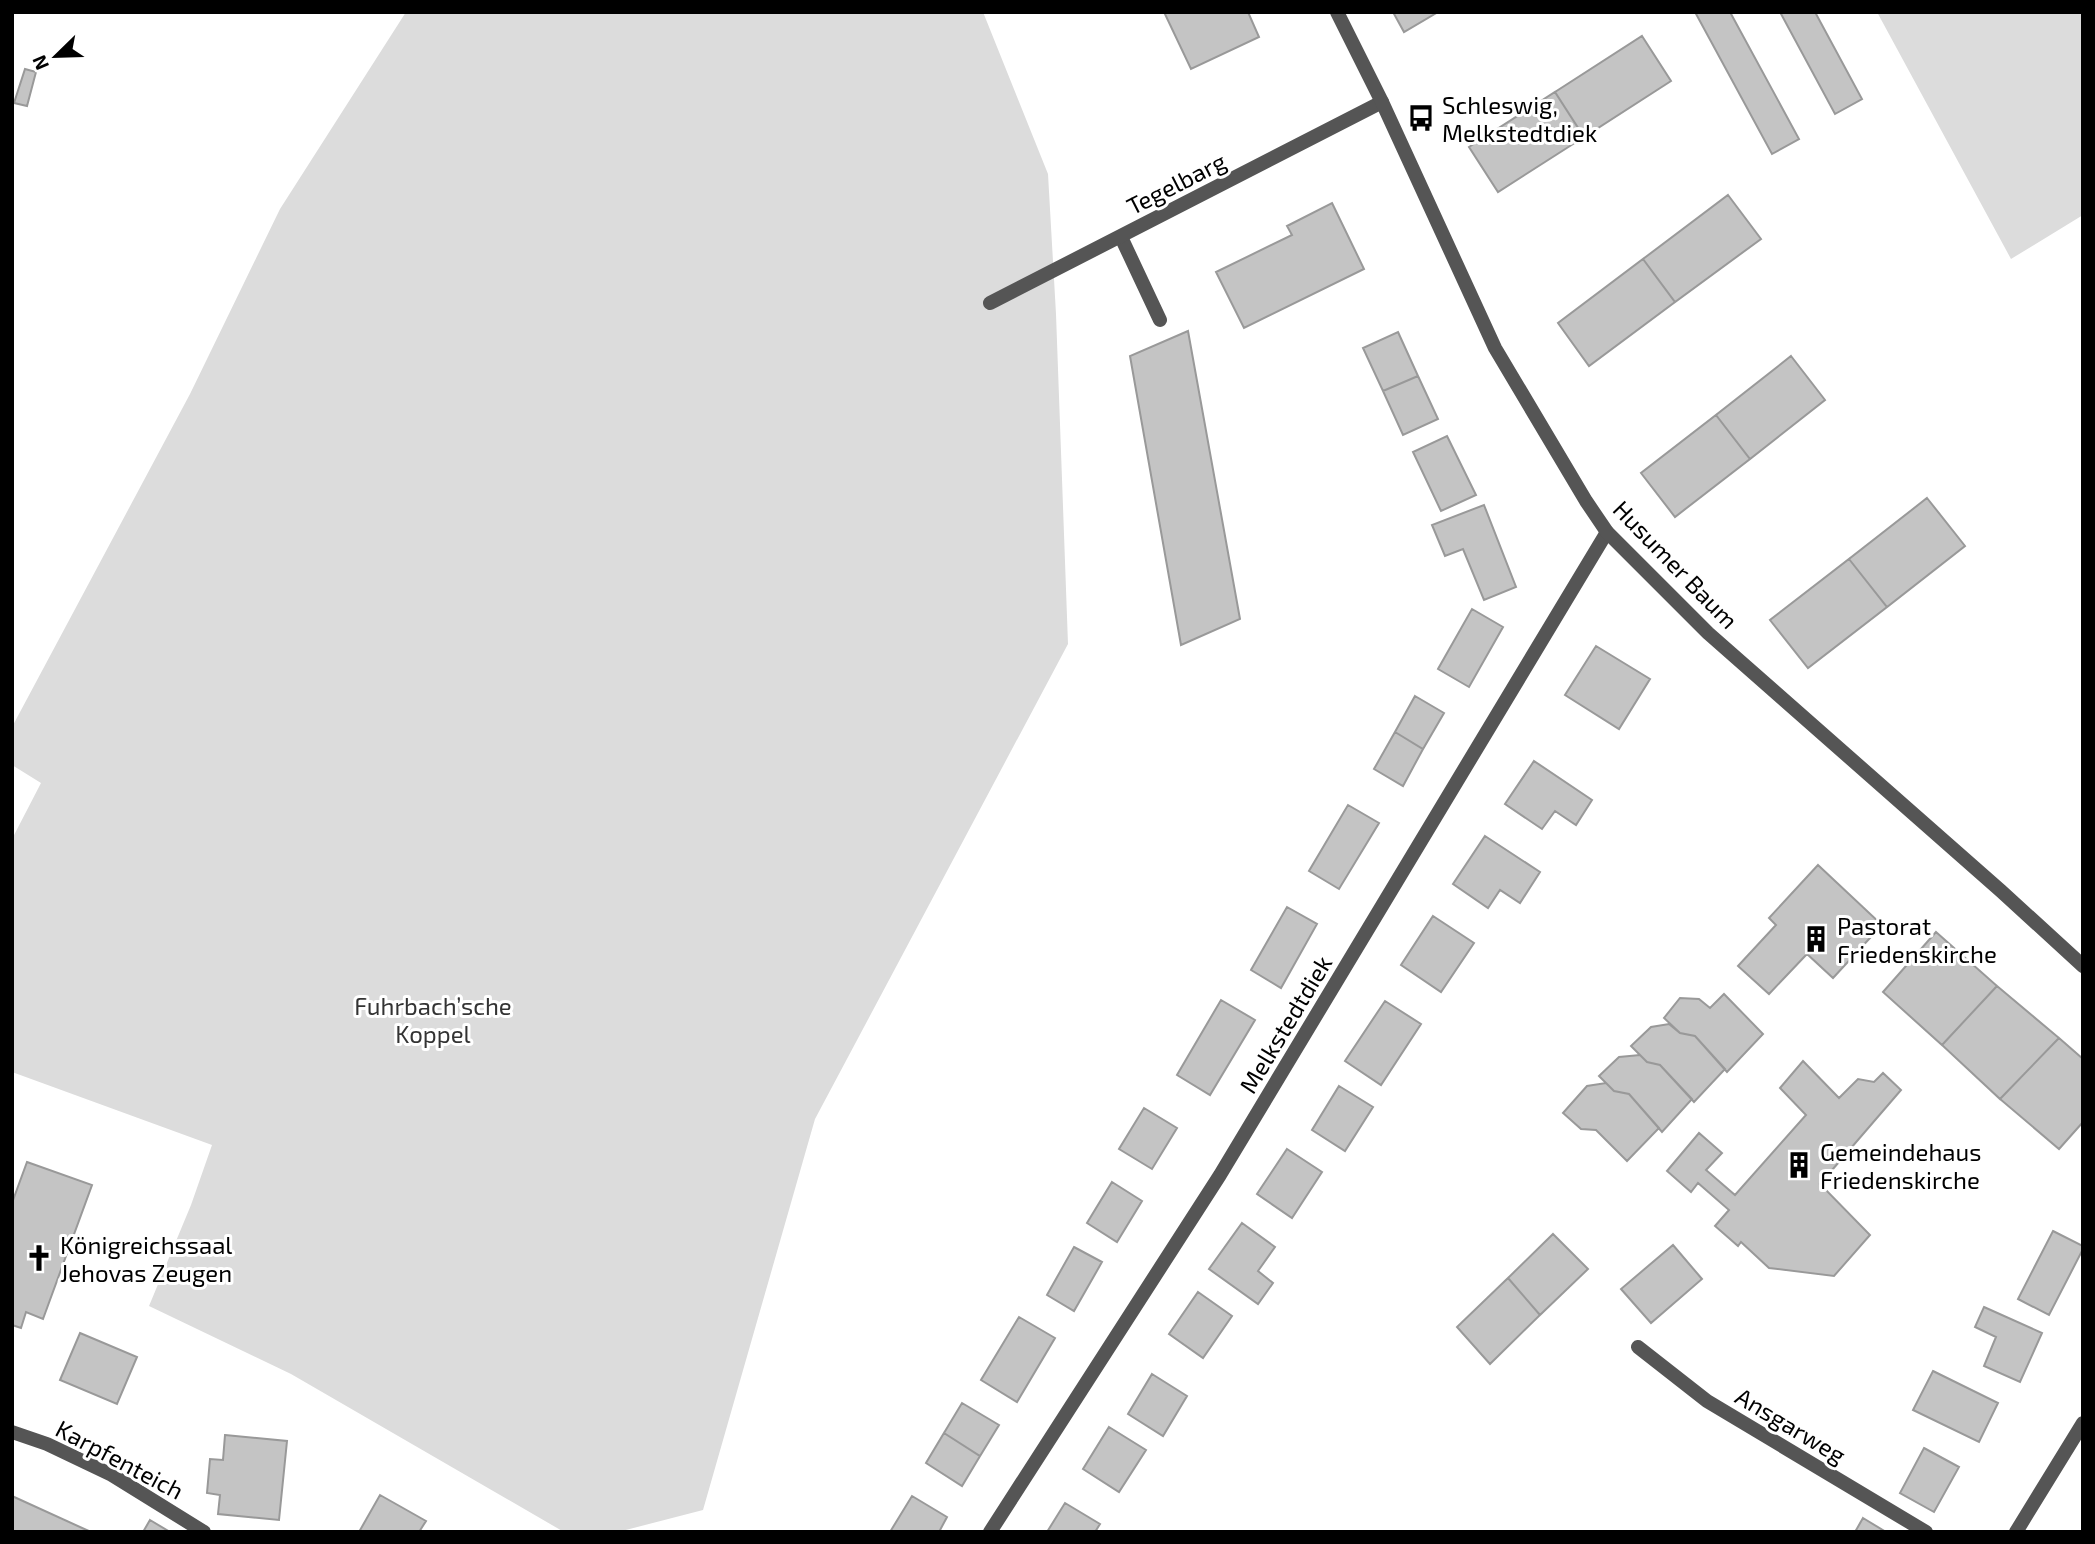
<svg xmlns="http://www.w3.org/2000/svg" width="2095" height="1544" viewBox="0 0 2095 1544" font-family="'Exo 2',sans-serif">
<style>
.green{fill:#dcdcdc}
.building{fill:#c4c4c4;stroke:#999;stroke-width:2}
.lines{fill:none;stroke-linecap:round;stroke-linejoin:round}
.service{stroke:#555;stroke-width:14}
.minor{stroke:#555;stroke-width:14}
.tertiary{stroke:#555;stroke-width:14}
.labels{text-anchor:middle;dominant-baseline:central;stroke-width:6;stroke-linejoin:round;paint-order:stroke}
.poi-label{font-size:24px;fill:#000;stroke:#fff;text-anchor:start}
.street-label{font-size:24px;fill:#000;stroke:#fff}
.park-label{font-size:24px;fill:#333;stroke:#fff}
</style>
<rect width="100%" height="100%" fill="#fff"/>
<path class="green" d="M406 12H983L1048 174 1056 314 1068 644 815 1119 703 1510 618 1532H564L291 1374 149 1306 191 1205 212 1145 12 1072V839L41 783 12 765V727L190 394 280 209Z
M1877 12H2083V215L2011 259Z"/>
<path class="building" d="M1164 12H1248L1259 37 1191 69Z
M1393 12H1438L1404 32Z
M1695 12H1730L1799 139 1772 154Z
M1780 12H1815L1862 99 1835 114Z
M1642 36 1671 81 1584 137 1555 92Z
M25 69 36 72 27 106 14 103Z
M1555 92 1584 137 1498 192 1469 147Z
M1728 195 1761 239 1675 302 1643 259Z
M1332 203 1364 269 1244 328 1216 272 1292 235 1287 226Z
M1643 259 1675 302 1589 366 1558 323Z
M1188 331 1240 619 1181 645 1130 356Z
M1398 332 1418 376 1383 391 1363 348Z
M1791 356 1825 400 1750 459 1716 415Z
M1418 376 1438 419 1403 435 1383 391Z
M1716 415 1750 459 1675 517 1641 473Z
M1447 436 1476 495 1441 511 1413 452Z
M1927 498 1965 546 1887 607 1849 559Z
M1484 505 1516 587 1484 600 1463 549 1445 556 1432 525Z
M1849 559 1887 607 1808 668 1770 620Z
M1472 609 1503 627 1469 687 1438 669Z
M1596 646 1650 679 1619 729 1565 695Z
M1415 696 1444 713 1423 749 1395 732Z
M1395 732 1423 749 1403 786 1374 769Z
M1534 761 1592 800 1576 825 1555 811 1542 829 1505 804Z
M1348 805 1379 823 1339 889 1309 871Z
M1485 836 1540 872 1520 903 1500 890 1488 908 1453 884Z
M1818 865 1882 925 1833 978 1807 954 1769 994 1738 966 1776 925 1769 918Z
M1287 907 1317 924 1281 988 1251 970Z
M1433 916 1474 943 1441 992 1401 965Z
M1936 932 1997 986 1942 1045 1883 992Z
M1997 986 2059 1038 2000 1099 1942 1045Z
M1724 994 1763 1034 1727 1072 1695 1036 1680 1033 1664 1018 1680 998 1699 999 1710 1008Z
M1221 1000 1255 1020 1210 1095 1177 1075Z
M1385 1001 1421 1024 1381 1085 1345 1061Z
M1669 1024 1680 1033 1695 1036 1725 1069 1694 1102 1660 1065 1647 1062 1631 1046 1651 1027Z
M2059 1038 2083 1059V1122L2059 1149 2000 1099Z
M1640 1055 1647 1062 1660 1065 1692 1099 1662 1132 1629 1094 1614 1091 1599 1076 1619 1057Z
M1803 1061 1839 1098 1858 1079 1874 1082 1883 1073 1901 1090 1820 1184 1870 1235 1834 1276 1769 1268 1741 1242 1738 1246 1715 1226 1729 1210 1698 1183 1691 1192 1667 1171 1699 1133 1722 1153 1706 1170 1735 1195 1806 1115 1780 1088Z
M1606 1083 1614 1091 1629 1094 1659 1128 1627 1161 1596 1130 1581 1129 1563 1113 1587 1086Z
M1339 1086 1373 1107 1345 1151 1312 1130Z
M1144 1108 1177 1128 1152 1169 1119 1149Z
M1287 1149 1322 1172 1292 1218 1257 1194Z
M27 1162 92 1185 43 1319 26 1312 21 1328 12 1325V1203Z
M1112 1182 1142 1201 1117 1242 1087 1223Z
M1242 1223 1275 1247 1258 1271 1273 1283 1258 1304 1209 1269Z
M2053 1231 2083 1246V1249L2049 1315 2018 1299Z
M1553 1234 1588 1269 1540 1315 1508 1278Z
M1673 1245 1702 1279 1651 1323 1621 1289Z
M1074 1247 1102 1262 1074 1311 1047 1295Z
M1508 1278 1540 1315 1490 1364 1457 1327Z
M1198 1292 1232 1316 1203 1358 1169 1334Z
M1984 1307 2042 1333 2020 1382 1984 1366 1996 1337 1975 1327Z
M1019 1317 1055 1338 1017 1402 981 1380Z
M80 1333 137 1357 117 1404 60 1380Z
M1933 1371 1998 1403 1979 1442 1913 1410Z
M1152 1374 1187 1396 1163 1436 1128 1414Z
M962 1403 999 1425 980 1456 944 1433Z
M1109 1427 1146 1450 1119 1492 1083 1469Z
M944 1433 980 1456 962 1486 926 1463Z
M225 1435 287 1441 279 1520 218 1514 220 1495 207 1493 210 1459 223 1460Z
M1924 1448 1959 1467 1934 1512 1900 1493Z
M380 1495 426 1521 419 1532H359Z
M12 1496 91 1532H12Z
M912 1496 947 1517 939 1532H890Z
M1065 1503 1100 1524 1095 1532H1047Z
M1863 1518 1886 1532H1855Z
M150 1520 170 1532H143Z"/>
<g class="lines">
<path class="service" d="M1121 237 1160 320"/>
<path class="minor" d="M990 303 1382 102
M1638 1347 1707 1401 1926 1532
M12 1432 47 1444 112 1475 204 1532
M990 1532 1220 1175 1607 532
M2016 1532 2083 1423"/>
<path class="tertiary" d="M1337 12 1382 102 1495 348 1586 501 1607 532 1708 633 2001 891 2083 966"/>
</g>
<defs>
<symbol id="bus-bare" viewBox="-9 -9 18 18"><path d="M-5-6H5V4H4V6H2V4H-2V6H-4V4H-5ZM-3.5-4V0h7V-4ZM-3.5 1.2v1.5H-2V1.2ZM2 1.2v1.5H3.5V1.2Z" fill="#000" stroke="#fff" stroke-width="2.5" paint-order="stroke"/></symbol>
<symbol id="building-bare" viewBox="-9 -9 18 18"><path d="M-4-6H4V6H1V3H-1V6H-4ZM-2.5-4.3h1.7v1.8h-1.7ZM.8-4.3h1.7v1.8H.8ZM-2.5-1h1.7V.8h-1.7ZM.8-1h1.7V.8H.8Z" fill="#000" stroke="#fff" stroke-width="2.5" paint-order="stroke"/></symbol>
<symbol id="church-bare" viewBox="-9 -9 18 18"><path d="M-1.2-6h2.4v3.5h3.3v2.4h-3.3V6h-2.4V-.1h-3.3v-2.4h3.3Z" fill="#000" stroke="#fff" stroke-width="2.5" paint-order="stroke"/></symbol>
</defs>
<g fill-rule="evenodd">
<use href="#bus-bare" x="1402" y="99" width="38" height="38"/>
<use href="#building-bare" x="1797" y="920" width="38" height="38"/>
<use href="#building-bare" x="1780" y="1146" width="38" height="38"/>
<use href="#church-bare" x="20" y="1239" width="38" height="38"/>
</g>
<g class="labels">
<g class="poi-label">
<text x="1442" y="104">Schleswig,<tspan x="1442" dy="28">Melkstedtdiek</tspan></text>
<text x="1837" y="925">Pastorat<tspan x="1837" dy="28">Friedenskirche</tspan></text>
<text x="1820" y="1151">Gemeindehaus<tspan x="1820" dy="28">Friedenskirche</tspan></text>
<text x="60" y="1244">Königreichssaal<tspan x="60" dy="28">Jehovas Zeugen</tspan></text>
</g>
<g class="street-label">
<text transform="translate(1176 183) rotate(-27)">Tegelbarg</text>
<text transform="translate(1676 564) rotate(46)">Husumer Baum</text>
<text transform="translate(1285 1024) rotate(-59)">Melkstedtdiek</text>
<text transform="translate(1791 1425) rotate(31)">Ansgarweg</text>
<text transform="translate(120 1459) rotate(28)">Karpfenteich</text>
</g>
<g class="park-label">
<text x="433" y="1005">Fuhrbach’sche<tspan x="433" dy="28">Koppel</tspan></text>
</g>
</g>
<rect width="2095" height="1544" fill="none" stroke="#000000" stroke-width="28"/>
<g transform="translate(56 56) rotate(247)" stroke="#ffffff" stroke-width="5" paint-order="stroke">
<path d="M0-5L12 26L0 18L-12 26Z" fill="#000000"/>
<text y="-10" font-size="19" font-weight="bold" text-anchor="middle" fill="#000000">N</text>
</g>
</svg>
